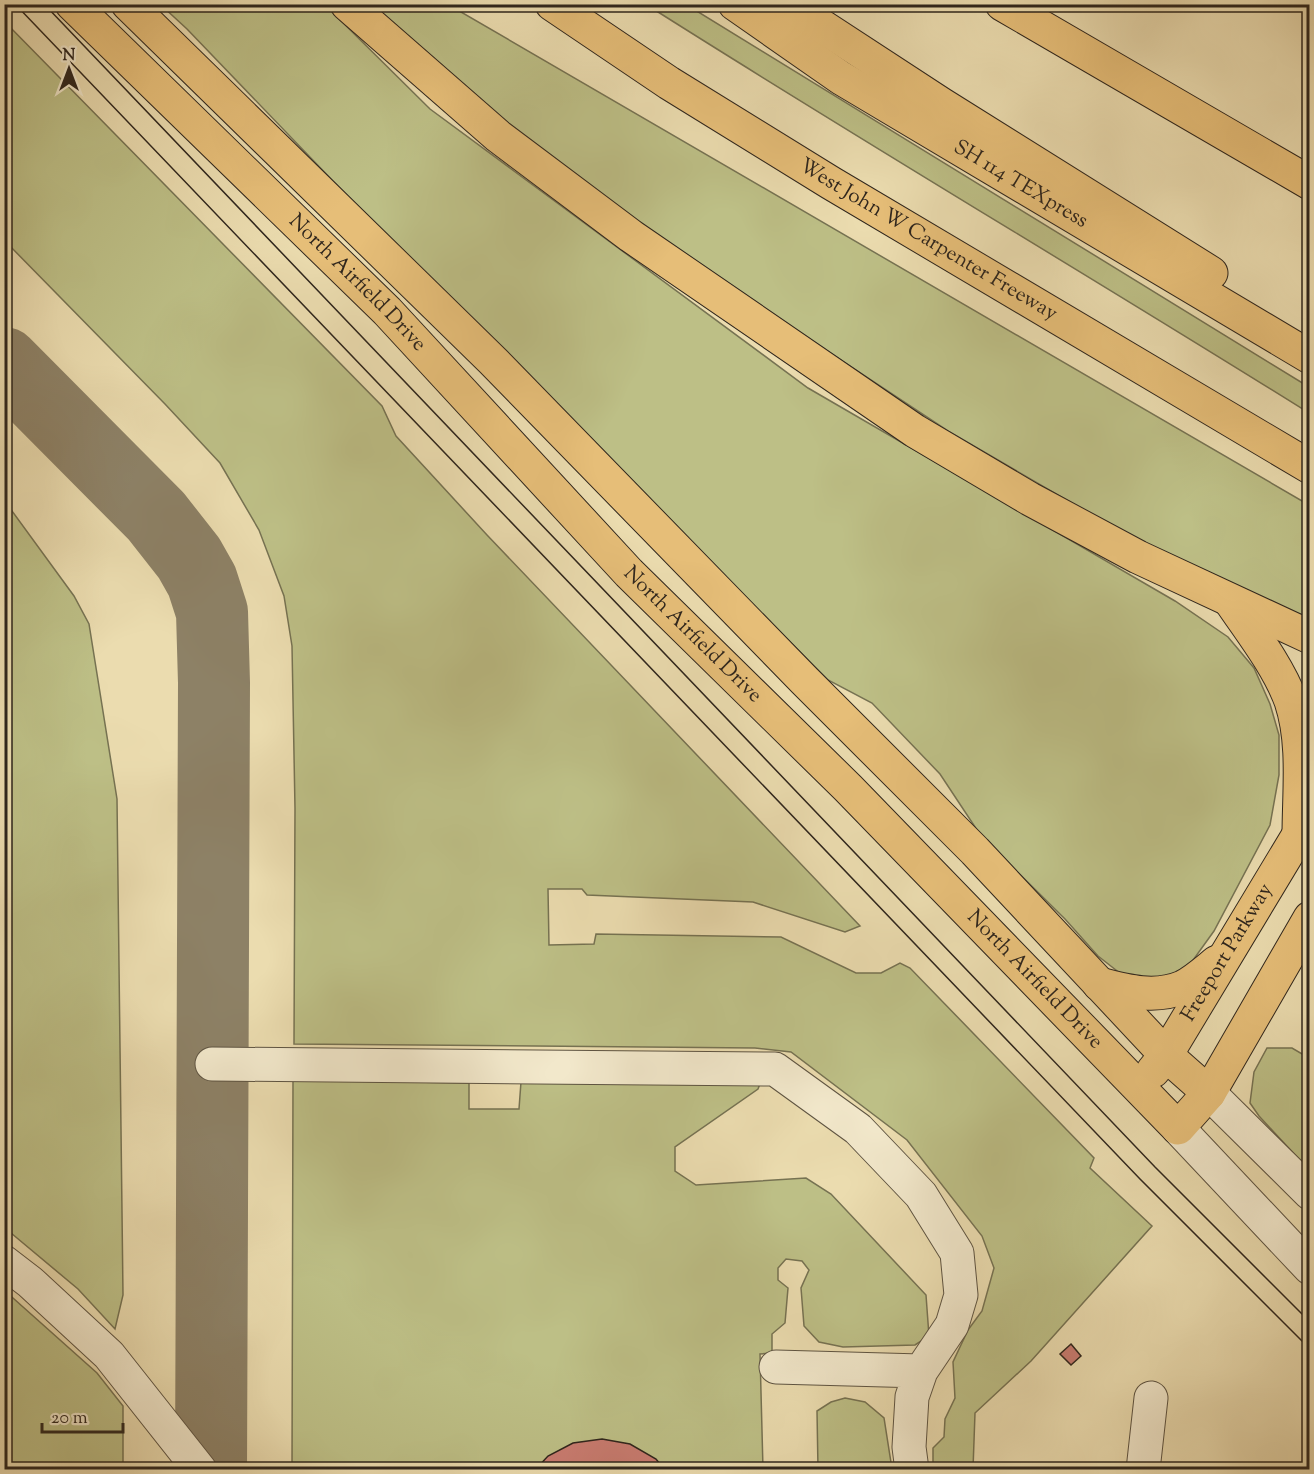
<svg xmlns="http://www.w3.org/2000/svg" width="1314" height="1474" viewBox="0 0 1314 1474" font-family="'Sorts Mill Goudy',serif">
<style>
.green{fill:#bdbf86;stroke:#767252;stroke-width:1.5}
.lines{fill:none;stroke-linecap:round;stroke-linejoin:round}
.taxiway{stroke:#8d8166;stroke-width:72}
.building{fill:#c97c71;stroke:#2f261d;stroke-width:1.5}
.minor-casing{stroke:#5e5442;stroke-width:35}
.major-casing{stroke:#2f261d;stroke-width:35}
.highway-casing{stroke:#2f261d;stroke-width:35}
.minor{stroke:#f2e8cb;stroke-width:33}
.major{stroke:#e6be78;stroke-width:33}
.highway{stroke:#e6be78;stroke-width:33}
.tram{stroke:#2f261d;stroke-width:1.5}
.labels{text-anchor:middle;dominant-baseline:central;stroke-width:6;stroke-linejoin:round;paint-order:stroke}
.street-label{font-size:21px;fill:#2f261d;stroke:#f2e8cb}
</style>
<rect width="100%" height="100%" fill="#ebdcaf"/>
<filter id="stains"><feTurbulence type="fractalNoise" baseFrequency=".00333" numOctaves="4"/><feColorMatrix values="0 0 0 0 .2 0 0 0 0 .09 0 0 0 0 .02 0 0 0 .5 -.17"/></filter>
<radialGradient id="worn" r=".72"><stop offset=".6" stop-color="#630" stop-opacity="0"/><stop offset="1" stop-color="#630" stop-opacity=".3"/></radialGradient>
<path class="green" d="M161 5H325L430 109 808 388 1175 601 1228 637 1254 668 1270 704 1279 735V775L1270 825 1214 931 1191 963 1171 979 1130 981 1098 956 1065 919 981 836 940 774 872 703 828 680 382 232 187 29Z
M365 5H449L1309 505V622L1132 538 948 431 732 288 575 180Z
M647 5H687L1309 387V413C1090 276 866 144 647 5Z
M4 21 382 406 396 436 487 535 860 926 845 932 753 902 587 895 582 889H548L549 945 594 944 596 934 781 937 856 973H881L900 963 910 968 1094 1158 1090 1168 1152 1226 1031 1361 975 1413 973 1469H933V1448L944 1437 945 1419 955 1398 953 1362 968 1330 982 1311 994 1268 982 1236 907 1140 791 1052 755 1048 294 1044 295 808 292 646 284 596 259 530 220 463 165 404 5 241Z
M4 500 74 596 89 624 117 799 123 1295 115 1329 78 1289 5 1228Z
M1267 1048H1292L1309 1058V1170L1259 1116 1250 1103 1254 1072Z
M293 1080 469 1083V1109H519L521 1082 761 1081 758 1089 675 1147V1171L696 1185 806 1178 831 1194 926 1295 929 1336 915 1345 843 1347 819 1342 804 1326 801 1288 809 1270 802 1261 786 1259 778 1268V1280L788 1288 785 1323 772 1334V1353L760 1354 763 1469 292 1470Z
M4 1290 97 1373 123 1406V1469H5Z
M845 1398 865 1402 884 1418 892 1469H818L817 1411 831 1402Z"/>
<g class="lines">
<path class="taxiway" d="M4 363 156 516 189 558 202 581 212 612 214 683 211 1470"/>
</g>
<path class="building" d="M1071 1344 1081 1356 1071 1365 1060 1354Z
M602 1439 630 1444 656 1459 665 1470H535L548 1456 573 1443Z"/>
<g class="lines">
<defs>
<path id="minor" d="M212 1064 775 1069 858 1129 921 1195 957 1253 961 1295 952 1325 921 1371 912 1397 909 1447 912 1470
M1209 1093 1310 1193
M1178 1128 1310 1268
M4 1262 30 1282 109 1355 200 1470
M776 1367 921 1371
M1143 1470 1151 1398"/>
<g id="major">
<path id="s1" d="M72 4 387 311 629 573 848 788 1178 1128 1209 1093 1310 918"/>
<path d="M128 4 493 361 805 681 975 851 1166 1055 1209 1093"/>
<path d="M1099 984C1126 991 1155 999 1183 987 1195 981 1207 970 1217 962"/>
<path id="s2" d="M1153 1071 1166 1055 1310 816"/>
</g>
<g id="highway">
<path d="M347 4 498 136 631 236 915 431 1030 499 1138 557 1310 637"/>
<path id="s3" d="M552 4 669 83 831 183 1310 467"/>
<path id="s4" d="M735 4 841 78 1310 357"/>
<path d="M788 4 941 104 1211 273"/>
<path d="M1002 4 1310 183"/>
<path d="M1231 602C1252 633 1278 666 1291 701 1305 743 1299 792 1299 835"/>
</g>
</defs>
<use href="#minor" class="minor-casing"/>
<use href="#major" class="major-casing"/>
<use href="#highway" class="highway-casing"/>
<use href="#minor" class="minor"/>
<use href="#major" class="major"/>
<use href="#highway" class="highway"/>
<path class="tram" d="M15 4 1140 1179 1310 1349
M44 4 1155 1167 1310 1322"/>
</g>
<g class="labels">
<g class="street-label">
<text stroke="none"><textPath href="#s4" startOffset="338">SH 114 TEXpress</textPath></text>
<text stroke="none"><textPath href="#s3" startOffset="444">West John W Carpenter Freeway</textPath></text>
<text stroke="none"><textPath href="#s1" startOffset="399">North Airfield Drive</textPath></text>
<text stroke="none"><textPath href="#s1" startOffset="885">North Airfield Drive</textPath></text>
<text stroke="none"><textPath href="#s2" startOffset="140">Freeport Parkway</textPath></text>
<text stroke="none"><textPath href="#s1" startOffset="1371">North Airfield Drive</textPath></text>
</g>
</g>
<rect width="1314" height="1474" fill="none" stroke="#ebdcaf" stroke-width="24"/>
<rect x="6" y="6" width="1302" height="1462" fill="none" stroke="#2f261d" stroke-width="3"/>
<rect x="12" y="12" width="1290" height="1450" fill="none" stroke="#2f261d" stroke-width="1.5"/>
<g transform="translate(69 69)" stroke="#f2e8cb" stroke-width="4.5" paint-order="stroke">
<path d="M0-4.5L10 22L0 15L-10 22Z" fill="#2f261d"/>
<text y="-9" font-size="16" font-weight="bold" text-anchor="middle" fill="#2f261d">N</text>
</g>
<path d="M42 1423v9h81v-9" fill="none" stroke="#2f261d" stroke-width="3"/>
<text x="51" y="1423" font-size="18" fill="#2f261d" stroke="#f2e8cb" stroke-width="4.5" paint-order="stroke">20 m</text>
<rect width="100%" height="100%" filter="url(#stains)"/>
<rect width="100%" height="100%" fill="url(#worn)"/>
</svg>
